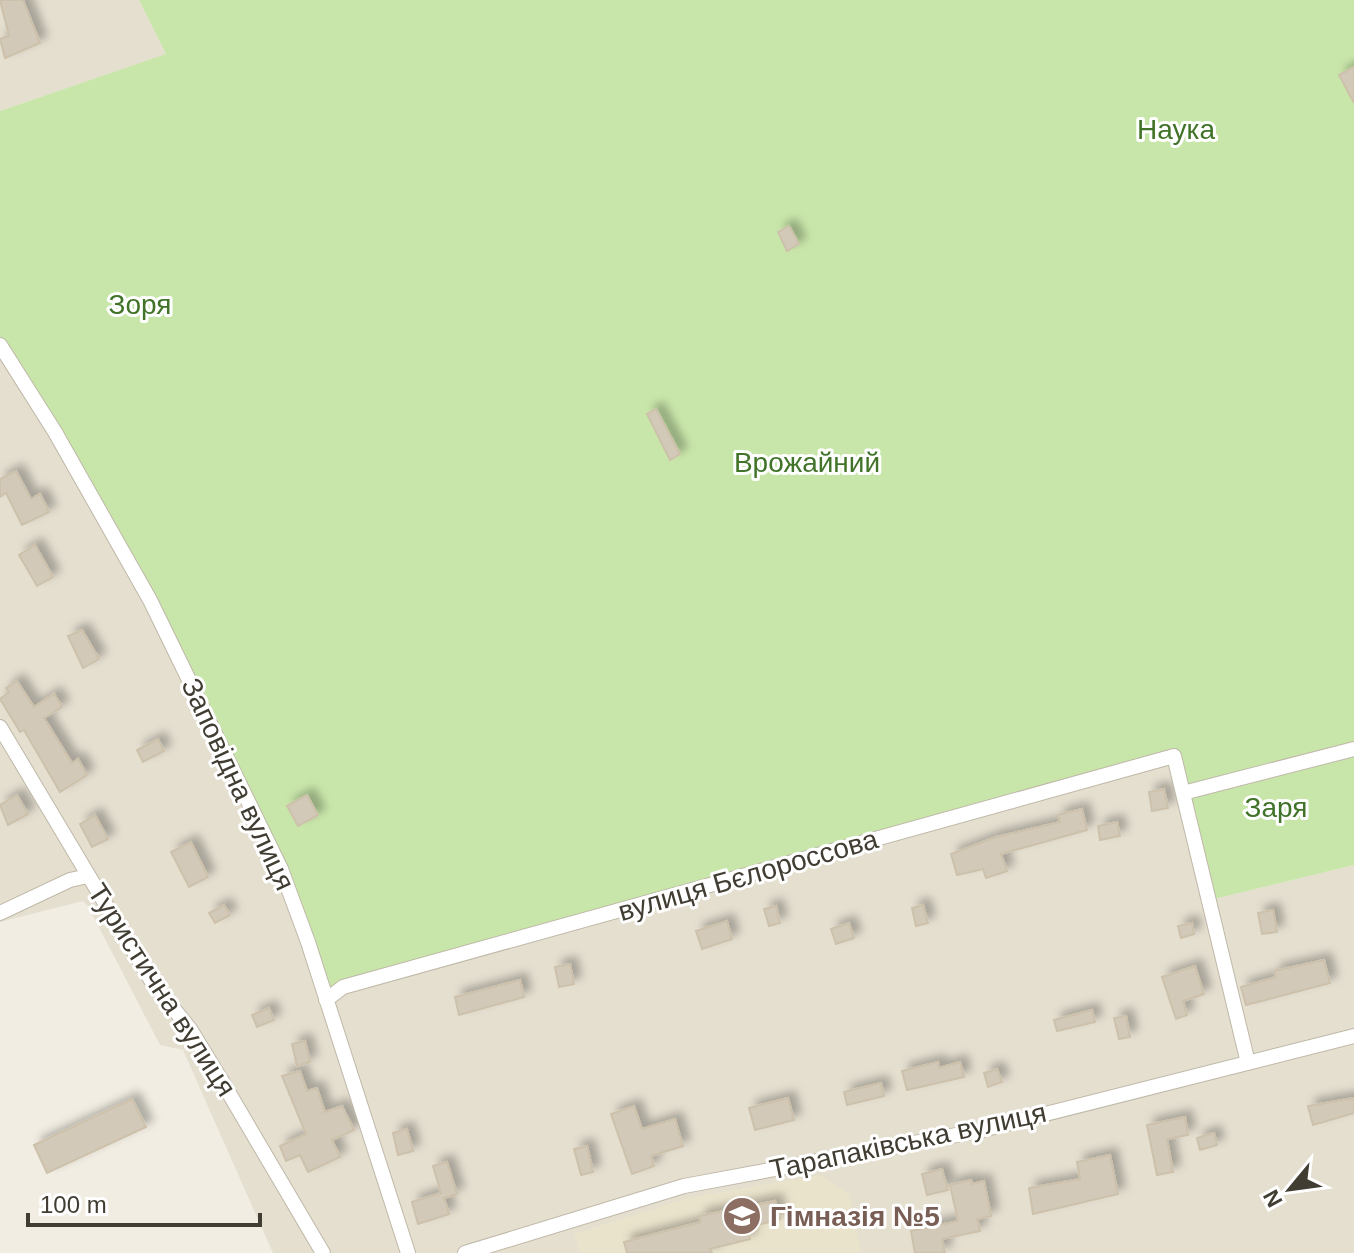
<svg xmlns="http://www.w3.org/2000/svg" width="1354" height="1253" viewBox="0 0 1354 1253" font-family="Arial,sans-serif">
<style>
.residential{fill:#e5dfd0}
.education{fill:#eae3cc}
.green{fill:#c9e6aa}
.building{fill:#d2c9b8;stroke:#cdc1ab;stroke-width:2;filter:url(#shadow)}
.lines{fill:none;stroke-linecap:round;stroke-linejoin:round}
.street-casing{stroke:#bfb8a8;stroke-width:16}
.street{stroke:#fff;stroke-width:14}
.labels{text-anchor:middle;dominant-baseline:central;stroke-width:6;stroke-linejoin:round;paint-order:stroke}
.park-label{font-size:28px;fill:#417328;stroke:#fff}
.street-label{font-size:28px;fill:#423d33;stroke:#fff}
.education-label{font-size:28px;font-weight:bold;fill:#785e54;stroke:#fff;text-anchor:start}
</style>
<defs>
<filter id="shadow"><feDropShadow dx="7" dy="-7" stdDeviation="4" flood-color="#0004"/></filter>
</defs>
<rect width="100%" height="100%" fill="#f1ede2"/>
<path class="residential" d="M0 0H139L167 54 0 111Z
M0 345 55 432 343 987 1177 755 1210 900 1354 865V1253H273L183 1050 160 1045 88 906 83 901 0 922Z"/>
<path class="education" d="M820 1175 849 1194 861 1253H580L574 1234 688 1198Z"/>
<path class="green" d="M139 0H1354V865L1210 900 1177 755 343 987 326 1000 308 942 150 600 0 345V111L166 54Z"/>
<path class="building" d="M0 0H23L40 43 5 58 0 39 9 36Z
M1354 67V103L1339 75Z
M789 226 799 244 787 251 778 232Z
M656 409 680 454 670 460 647 414Z
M16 471 31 499 40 494 49 512 22 525 6 493 0 497V479Z
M35 545 53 577 37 586 19 555Z
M82 630 99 659 83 668 68 636Z
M17 681 34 707 54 694 62 707 44 718 72 763 78 759 87 775 60 792 24 730 20 732 0 699 9 692 6 688Z
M158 739 164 751 143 762 137 750Z
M1164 789 1168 808 1152 811 1149 792Z
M17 795 28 814 8 825 0 805Z
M307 795 318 815 298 826 287 806Z
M1082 809 1087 830 1001 854 1007 871 986 878 983 869 957 875 951 854 996 837 1060 822 1058 815Z
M95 815 108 839 92 847 80 824Z
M1117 822 1120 836 1100 840 1098 826Z
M191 842 208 877 189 887 171 852Z
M224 905 230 915 215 923 209 913Z
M923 905 928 923 916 926 912 908Z
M776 906 780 923 769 926 764 909Z
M1273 910 1277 932 1262 934 1258 913Z
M727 921 732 939 702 949 696 931Z
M849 923 854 938 836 944 831 929Z
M1192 923 1194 934 1181 938 1178 926Z
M1324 960 1330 983 1246 1005 1241 987 1276 977 1274 971Z
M570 964 574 984 559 987 555 967Z
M1195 966 1204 994 1183 1001 1187 1015 1176 1019 1162 977Z
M520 980 524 997 459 1015 455 997Z
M269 1008 274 1020 257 1027 252 1015Z
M1092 1010 1095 1022 1057 1031 1054 1020Z
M1126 1016 1130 1037 1119 1039 1114 1018Z
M305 1041 310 1062 297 1066 292 1044Z
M938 1062 939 1068 960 1062 964 1077 907 1090 902 1071Z
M997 1069 1002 1082 988 1087 984 1073Z
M300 1071 307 1091 317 1088 325 1112 342 1106 354 1130 332 1140 340 1157 308 1172 300 1155 286 1161 280 1146 306 1134 282 1076Z
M881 1083 884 1096 847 1105 844 1092Z
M788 1098 794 1120 755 1130 749 1108Z
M1354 1098V1113L1313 1125 1308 1106Z
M132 1099 146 1127 47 1173 34 1145Z
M634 1106 642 1129 675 1119 683 1146 651 1156 654 1166 632 1174 611 1114Z
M1185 1117 1188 1135 1167 1139 1173 1172 1157 1175 1147 1125Z
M407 1129 413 1151 398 1155 393 1133Z
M1214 1133 1217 1145 1200 1150 1197 1138Z
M587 1146 593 1172 581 1175 574 1149Z
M1110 1155 1118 1194 1033 1214 1029 1188 1080 1179 1077 1162Z
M447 1162 457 1194 444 1198 449 1214 418 1224 412 1202 441 1193 433 1166Z
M942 1169 948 1190 927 1195 922 1174Z
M971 1180 972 1184 984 1181 991 1216 977 1219 980 1231 942 1239 945 1253H915L911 1231 958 1221 950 1185Z
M775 1201 780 1219 747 1228 750 1239 710 1249 712 1253H627L624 1242 701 1222 699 1216Z"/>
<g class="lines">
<defs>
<path id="street" d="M0 345 55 432 150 600 281 869 308 942 408 1253
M0 727 152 982 190 1029 223 1083 323 1253
M1183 793 1354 749
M0 913 70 880 88 876
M326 1000 343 987 1174 756 1248 1063
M465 1253 684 1186 978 1131 1354 1036"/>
</defs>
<use href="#street" class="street-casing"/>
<use href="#street" class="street"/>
</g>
<defs>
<symbol id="school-disc" viewBox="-11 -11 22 22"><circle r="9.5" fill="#8d6e63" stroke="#fff"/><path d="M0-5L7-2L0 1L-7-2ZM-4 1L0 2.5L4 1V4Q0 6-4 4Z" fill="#fff"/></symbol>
</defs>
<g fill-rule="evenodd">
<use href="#school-disc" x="720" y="1194" width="44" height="44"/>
</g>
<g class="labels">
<g class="park-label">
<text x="1176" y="129">Наука</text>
<text x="140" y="304">Зоря</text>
<text x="807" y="462">Врожайний</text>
<text x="1276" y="807">Заря</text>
</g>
<g class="street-label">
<text transform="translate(238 784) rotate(65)">Заповідна вулиця</text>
<text transform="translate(748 875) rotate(-16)">вулиця Бєлороссова</text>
<text transform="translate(162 990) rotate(57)">Туристична вулиця</text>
<text transform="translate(908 1141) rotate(-12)">Тарапаківська вулиця</text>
</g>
<g class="education-label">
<text x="770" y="1216">Гімназія №5</text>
</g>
</g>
<g transform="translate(1290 1189) rotate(241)" stroke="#ffffff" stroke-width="6" paint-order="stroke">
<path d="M0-6L14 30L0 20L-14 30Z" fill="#423d33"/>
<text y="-12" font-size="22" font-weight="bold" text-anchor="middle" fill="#423d33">N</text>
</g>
<path d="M28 1213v12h232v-12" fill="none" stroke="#423d33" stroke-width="4"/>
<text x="40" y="1213" font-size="24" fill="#423d33" stroke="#ffffff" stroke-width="6" paint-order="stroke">100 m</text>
</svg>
